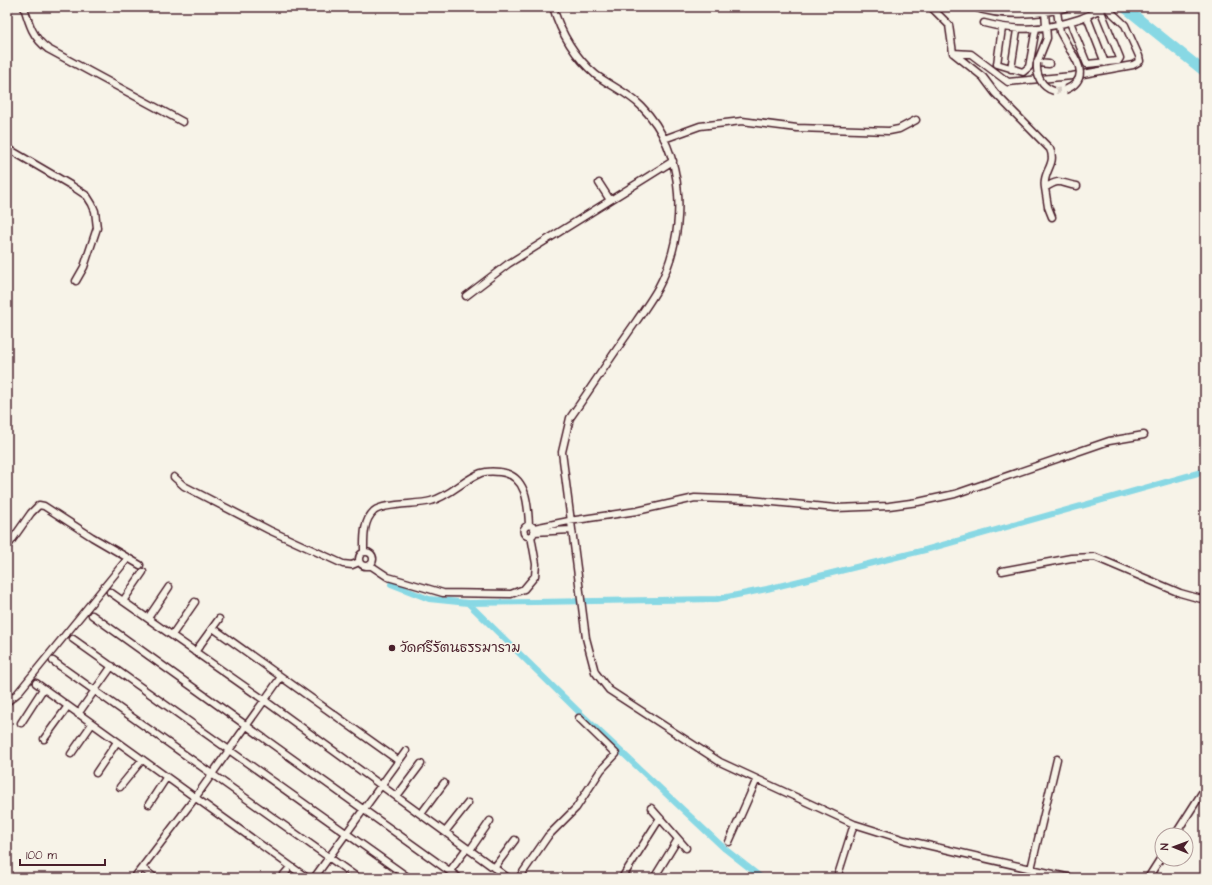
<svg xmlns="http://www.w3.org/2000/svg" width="1212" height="885" viewBox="0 0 1212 885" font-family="'Architects Daughter','Playpen Sans Thai',sans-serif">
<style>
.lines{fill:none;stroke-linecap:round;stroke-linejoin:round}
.canal{stroke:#88d8e4;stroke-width:6}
.river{stroke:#88d8e4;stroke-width:10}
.street-tunnel{stroke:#d4c9c2;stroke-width:6;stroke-dasharray:6 3;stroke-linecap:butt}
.street-casing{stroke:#4a1f2b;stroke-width:9}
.street{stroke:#f7f3e8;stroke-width:6}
.street-bridge-casing{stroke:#4a1f2b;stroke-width:9;stroke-linecap:butt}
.street-bridge{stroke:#f7f3e8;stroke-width:6}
.poi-dot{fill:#4a1f2b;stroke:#f7f3e8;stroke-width:1.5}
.labels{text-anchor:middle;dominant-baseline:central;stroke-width:3;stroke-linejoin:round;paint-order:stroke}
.poi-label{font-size:14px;fill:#4a1f2b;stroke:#f7f3e8;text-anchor:start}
</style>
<rect width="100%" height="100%" fill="#f7f3e8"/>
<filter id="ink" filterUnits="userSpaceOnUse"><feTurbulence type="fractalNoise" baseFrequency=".025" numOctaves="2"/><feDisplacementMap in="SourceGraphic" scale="8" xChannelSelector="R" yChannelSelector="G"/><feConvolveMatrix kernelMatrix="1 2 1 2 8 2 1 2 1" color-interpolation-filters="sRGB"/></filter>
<g filter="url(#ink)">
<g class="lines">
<path class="canal" d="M391 584 429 599 468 603 717 599 767 589 925 550 1205 471
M468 603 581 714 725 849 762 878"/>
<path class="river" d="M1124 7 1205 72"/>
<path class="street-tunnel" d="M1054 91 1065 90"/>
<defs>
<path id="street" d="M7 7H9
M24 7C29 24 33 38 48 49L183 122
M553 7C561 34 575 57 596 75 611 86 628 93 641 106 687 152 688 233 658 288 649 304 637 320 626 336 607 363 589 391 570 418L562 452 586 638 595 672 609 690 720 762 854 824 905 840 1071 878
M931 7 949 25 953 53 983 77 995 93 1050 149C1057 165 1042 171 1045 188 1061 177 1061 184 1077 186
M974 7C1000 17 1043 15 1069 7
M1057 11 1060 32 1070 50
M1045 12 1047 38 1037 63 1049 64
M1087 17 1105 63
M1070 22 1087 64 1118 61 1120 58 1100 9
M1002 28 997 64 1023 72 1029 67 1036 28
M953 53 971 54 1008 82 1072 76 1133 65 1140 61 1139 56 1125 25 1107 8C1097 9 1089 16 1079 19 1045 30 1018 32 984 23
M1011 69 1017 30
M664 139 700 126 742 121 797 128 889 131 899 129 916 120
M7 148 72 186 87 196 92 204 95 211 97 228 84 267 76 281
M599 183 610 200
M1045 188 1048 207 1052 217
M466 296 508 264 673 161
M174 477 184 486 269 530 343 564 352 565 359 562
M523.5 531a5.5 5.5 0 1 1 11 0a5.5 5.5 0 1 1-11 0Z
M534 528 569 521 637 511 695 498 751 500 836 508 889 506 918 502 955 494 1109 441 1144 435
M534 532 571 530
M7 547 31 513 39 505 44 506 92 537 140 565
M359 559a7 7 0 1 1 14 0a7 7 0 1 1-14 0Z
M364 552C364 538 363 521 374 511 384 503 417 505 431 501 450 496 463 480 481 473 487 471 493 471 500 472 527 475 528 504 529 525
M370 565 388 577 443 593 511 594 524 589 535 576 536 564 531 536
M1002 571 1071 558 1095 557 1180 593 1205 600
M110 592 264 700 508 878
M123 601 143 572
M92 615 459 878
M148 618 169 587
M213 628 399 761
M172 635 195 602
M73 639 409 878
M195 652 219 619
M53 661 358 878
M36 683 307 878
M7 702 17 694 128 558
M78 714 112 666
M21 723 43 689
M44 739 68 706
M71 754 92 724
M96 773 117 742
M120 787 142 760
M397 796 421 764
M149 804 166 778
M651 808 686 848
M421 814 444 783
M445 832 468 803
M1175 835 1205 788
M729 842 756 781
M470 850 490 821
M142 868 155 878
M494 868 515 840
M1031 869 1057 759
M450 871 467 848
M134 878 195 798 281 677
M281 878 287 871
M314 878 406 751
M519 878 548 836 576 808 601 770 616 754 579 718
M622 878 660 818
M654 878 678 839
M837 878 854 824
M1148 878 1162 856"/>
</defs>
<use href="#street" class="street-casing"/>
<use href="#street" class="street"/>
<defs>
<path id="street-bridge" d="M1037 63C1036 75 1041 87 1054 91
M1065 90C1087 81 1081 65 1070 50"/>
</defs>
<use href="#street-bridge" class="street-bridge-casing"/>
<use href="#street-bridge" class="street-bridge"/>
</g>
</g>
<circle class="poi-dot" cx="392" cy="648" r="4"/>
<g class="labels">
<g class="poi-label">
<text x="400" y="648">วัดศรีรัตนธรรมาราม</text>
</g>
</g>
<rect width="1212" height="885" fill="none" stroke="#f7f3e8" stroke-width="24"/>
<rect x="12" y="12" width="1188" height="861" fill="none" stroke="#4a1f2b" stroke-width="1.5" filter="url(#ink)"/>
<g transform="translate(1174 847) rotate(271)"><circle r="19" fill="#f7f3e8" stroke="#b29e9c"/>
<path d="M0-3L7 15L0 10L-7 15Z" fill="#4a1f2b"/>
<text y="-6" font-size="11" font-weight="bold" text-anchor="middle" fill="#4a1f2b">N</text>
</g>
<path d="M20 859v6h85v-6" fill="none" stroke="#4a1f2b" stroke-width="2"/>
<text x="26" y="859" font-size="12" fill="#4a1f2b" stroke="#f7f3e8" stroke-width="3" paint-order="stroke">100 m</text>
</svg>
